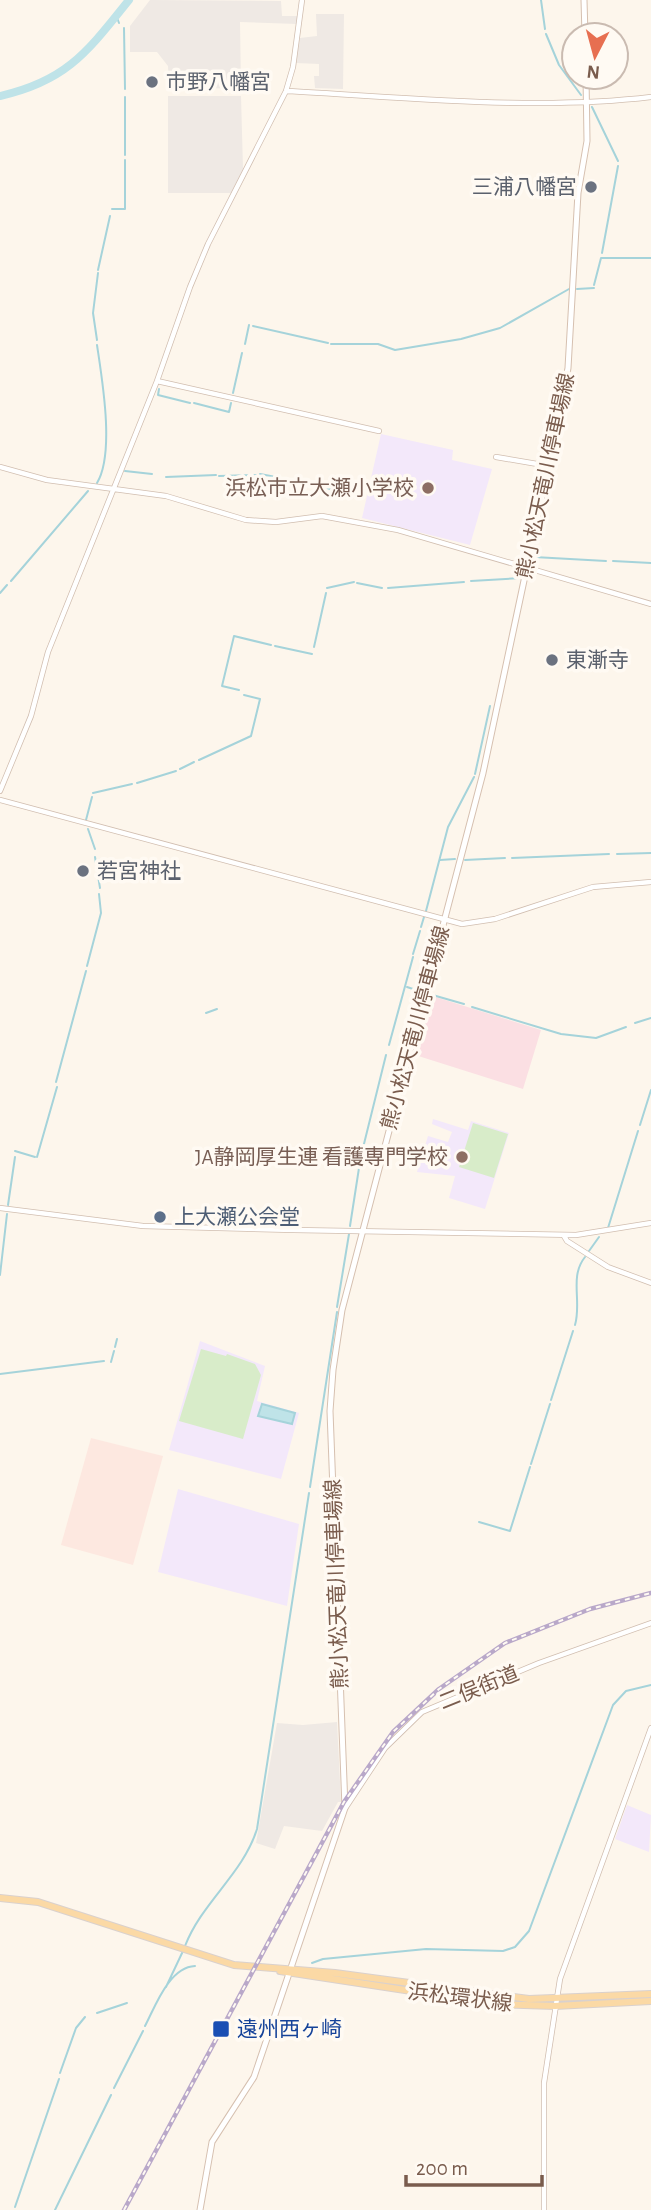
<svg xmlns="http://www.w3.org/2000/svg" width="651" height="2210" viewBox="0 0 651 2210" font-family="'Alegreya Sans','Noto Sans JP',sans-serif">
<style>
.commercial{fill:#fde8e0}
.industrial{fill:#efe9e4}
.education{fill:#f3e8fa}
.medical{fill:#fbdfe3}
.green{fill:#d8ecc9}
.water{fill:#bfe3e8;stroke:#a5d3da;stroke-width:2}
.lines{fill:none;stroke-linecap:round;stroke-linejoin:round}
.stream{stroke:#a5d3da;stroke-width:2}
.river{stroke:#bfe3e8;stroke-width:8}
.tertiary-casing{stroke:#d1beb0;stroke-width:6}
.secondary-casing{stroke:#d6c0b0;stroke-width:7}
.primary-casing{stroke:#dad1cd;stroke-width:8}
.tertiary{stroke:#fff;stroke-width:4.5}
.secondary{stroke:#fff;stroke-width:5}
.primary{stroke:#fbd9a5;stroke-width:6}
.rail-casing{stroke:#b9a8c9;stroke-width:4.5}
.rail{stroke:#fffaf3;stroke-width:2;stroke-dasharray:5;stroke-linecap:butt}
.worship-dot{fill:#6b7280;stroke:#fffaf3;stroke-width:2.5}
.education-dot{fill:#8d6e63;stroke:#fffaf3;stroke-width:2.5}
.service-dot{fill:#5c6f8a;stroke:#fffaf3;stroke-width:2.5}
.transit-dot{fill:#1a4fb4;stroke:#fffaf3;stroke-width:2.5}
.labels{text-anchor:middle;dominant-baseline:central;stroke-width:7;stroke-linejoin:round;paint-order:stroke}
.worship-label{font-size:21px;fill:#5b616d;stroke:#fffaf3;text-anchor:start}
.street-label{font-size:21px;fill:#7a5c4d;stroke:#fffaf3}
.education-label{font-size:21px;fill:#785e54;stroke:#fffaf3;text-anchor:end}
.service-label{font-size:21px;fill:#4e5e75;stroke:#fffaf3;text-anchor:start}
.transit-label{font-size:21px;fill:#164399;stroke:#fffaf3;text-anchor:start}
</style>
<rect width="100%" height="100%" fill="#fdf6ec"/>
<path class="commercial" d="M91 1438 163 1456 133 1565 61 1545Z"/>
<path class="industrial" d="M150 0 281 1 282 16H298L297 24 240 22 241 88 169 89 168 66 157 52H130V26Z
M316 14H344L343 89 315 88 314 76H319V64L296 63 300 38 317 36Z
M168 96H241L243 169 231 193H168Z
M337 1722 341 1802H338L322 1831 284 1826 275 1849 256 1843 277 1723 303 1725Z"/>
<path class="education" d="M381 434 453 450 452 460 492 469 470 545 362 518Z
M433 1119 468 1130 471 1121 509 1133 485 1209 449 1198 455 1176 417 1172 428 1136 448 1142 452 1132 432 1124Z
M200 1341 265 1366 257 1401 299 1413 281 1479 169 1450Z
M178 1489 299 1524 287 1606 158 1572Z
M627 1805 651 1815 649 1852 615 1839Z"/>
<path class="medical" d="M429 995 541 1030 523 1089 412 1054Z"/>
<path class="green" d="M473 1123 508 1134 494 1178 459 1167Z
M201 1349 226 1356 227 1354 255 1364 261 1375 243 1439 179 1421Z"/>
<path class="water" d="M262 1404 295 1413 292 1424 258 1416Z"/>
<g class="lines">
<path class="stream" d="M541 0 545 29
M116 15 119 23
M124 28 125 89
M546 34 559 65 581 95
M125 97V155
M592 107 618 161
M112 209H125V160
M602 253 618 166
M98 270 110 216
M594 285 601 258H651
M577 289 594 288
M253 326 328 343
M97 340 93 313 98 273
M245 344 249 325
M331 344H378L395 350 461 339 500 328 569 289
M97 345C102 379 115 453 97 483
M159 389 158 395 190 403
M233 393 242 353
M194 403 229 412 231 403
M125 471 152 474
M260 474 297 481
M219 476 256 475
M166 477 216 475
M300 482 361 496
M534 557 606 561
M613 561 651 563
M11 581 88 491
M471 581 521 578
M357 583 382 588
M327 588 354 582
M388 588 464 582
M0 593 7 585
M275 646 312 654
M314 647 326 593
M239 690 222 686 234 636 271 645
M199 760 251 736 260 699 244 695
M180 769 194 762
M475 774 490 706
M137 783 176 771
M93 793 132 784
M86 820 92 797
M88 829 95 849
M617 854 651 853
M95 857 100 888
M512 858 609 854
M440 860 455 859
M465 860 505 858
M426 911 448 827 474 777
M421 927 424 917
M413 954 420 931
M87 966 101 913 99 894
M407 987 422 992
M429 994 464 1004
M472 1007 561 1034 596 1038 626 1027
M206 1013 217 1009
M635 1023 651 1018
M389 1045 413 957
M56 1082 86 971
M640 1125 651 1090
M15 1151 35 1157
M37 1157 57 1087
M359 1164 386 1055
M8 1205 15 1157
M350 1226 359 1168
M608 1228 638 1131
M589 1251 599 1237
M0 1275 7 1214
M337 1307 349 1234
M575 1325C582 1301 569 1277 585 1257
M115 1347 117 1339
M111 1362 114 1351
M0 1374 104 1361
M551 1400 573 1331
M531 1464 550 1404
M310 1487 337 1312
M479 1522 510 1531 530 1467
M185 1946C202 1902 243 1874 257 1829L309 1493
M312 1963 323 1959 426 1949 503 1951 515 1947 529 1931 613 1705 626 1691 651 1685
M166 1987 183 1951
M97 2013 127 2003
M145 2026C155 2007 169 1967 195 1966
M60 2073 76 2028 85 2017
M114 2088 143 2031
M15 2207 59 2079
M55 2210 111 2095"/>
<path class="river" d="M0 96C67 81 88 51 129 0"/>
<defs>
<path id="tertiary" d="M286 91C403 97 535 111 651 97
M157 381 379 431
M496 457 549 466
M0 467 47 480 166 496 246 520 276 522 322 516 398 530 651 604
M0 791 31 716 48 652 157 381 190 287 208 244 286 91 293 67 302 0
M0 800 462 924 495 919 593 887 651 882
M0 1208 143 1226 294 1230 576 1235 651 1223
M564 1236 567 1241 608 1267 651 1283
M346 1807 385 1748 422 1712 539 1663 651 1623
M544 2210V2083L560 1979 651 1728"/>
<path id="secondary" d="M584 0 585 35
M200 2210 212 2142 254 2077 345 1808 330 1411 333 1370 342 1310 483 773 558 421 568 368 578 193 587 141 586 77"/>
<path id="primary" d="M0 1898 38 1902 234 1965 335 1973 529 1999 651 1994
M280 1971 497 2004 555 2006 651 2001"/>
</defs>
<use href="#tertiary" class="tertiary-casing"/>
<use href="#secondary" class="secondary-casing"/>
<use href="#primary" class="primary-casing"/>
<use href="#tertiary" class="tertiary"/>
<use href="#secondary" class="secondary"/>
<use href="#primary" class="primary"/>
<defs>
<path id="rail" d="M124 2210 344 1802 393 1732 439 1689 505 1643 590 1609 651 1593"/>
</defs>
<use href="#rail" class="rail-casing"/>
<use href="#rail" class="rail"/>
</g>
<g class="worship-dot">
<circle cx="152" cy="82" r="7"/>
<circle cx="591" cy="187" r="7"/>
<circle cx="552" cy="660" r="7"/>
<circle cx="83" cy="871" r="7"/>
</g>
<g class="education-dot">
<circle cx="428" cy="488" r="7"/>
<circle cx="462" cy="1157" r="7"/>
</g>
<circle class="service-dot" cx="160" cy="1217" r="7"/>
<rect class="transit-dot" x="212" y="2020" width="18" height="18" rx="3.5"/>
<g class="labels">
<g class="worship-label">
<text x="166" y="82">市野八幡宮</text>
<text x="577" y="187" text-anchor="end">三浦八幡宮</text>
<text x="566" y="660">東漸寺</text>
<text x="97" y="871">若宮神社</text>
</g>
<g class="street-label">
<text transform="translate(546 476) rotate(-78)">熊小松天竜川停車場線</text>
<text transform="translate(416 1028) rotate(-75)">熊小松天竜川停車場線</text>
<text transform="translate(337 1584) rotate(-92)">熊小松天竜川停車場線</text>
<text transform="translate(479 1688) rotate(-22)">二俣街道</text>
<text transform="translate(460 1998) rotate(7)">浜松環状線</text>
</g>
<g class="education-label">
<text x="414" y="488">浜松市立大瀬小学校</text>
<text x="448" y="1157">JA静岡厚生連 看護専門学校</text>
</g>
<g class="service-label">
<text x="174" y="1217">上大瀬公会堂</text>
</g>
<g class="transit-label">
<text x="237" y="2029">遠州西ヶ崎</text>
</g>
</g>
<g transform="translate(595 56) rotate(186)"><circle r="33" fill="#fffaf3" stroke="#cabbb1" stroke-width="2"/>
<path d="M0-5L12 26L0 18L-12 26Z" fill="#e76f51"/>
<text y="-10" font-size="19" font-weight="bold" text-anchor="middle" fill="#7a5c4d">N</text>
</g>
<path d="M406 2175v10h136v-10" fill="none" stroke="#7a5c4d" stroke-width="3.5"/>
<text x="416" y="2175" font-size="21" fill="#7a5c4d" stroke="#fffaf3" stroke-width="5" paint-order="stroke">200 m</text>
</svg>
